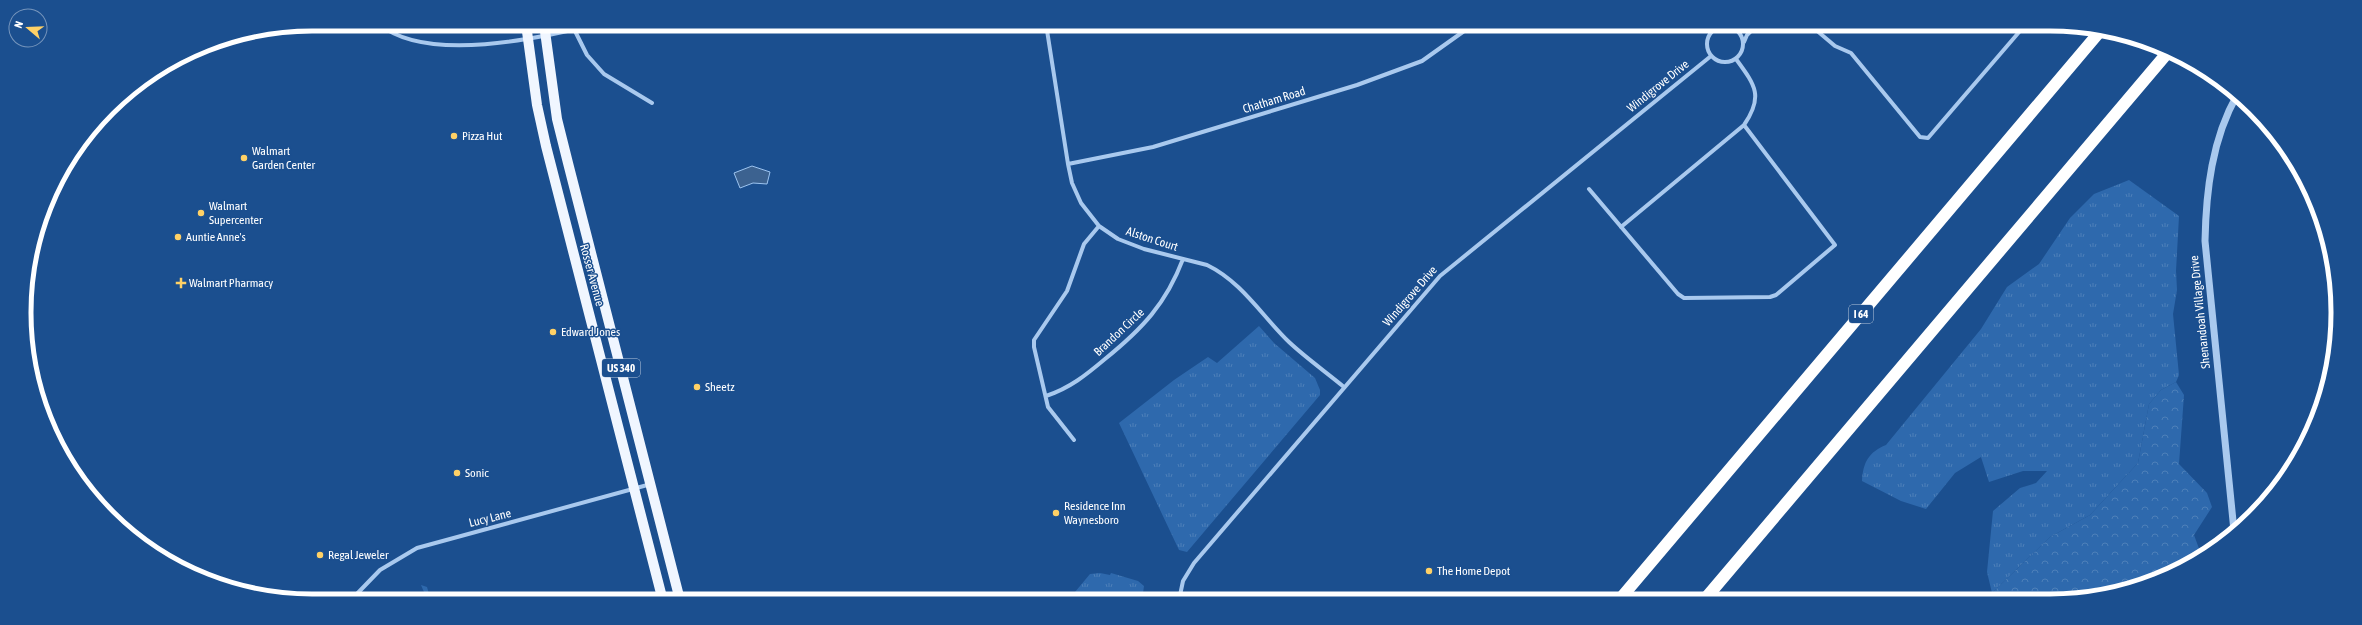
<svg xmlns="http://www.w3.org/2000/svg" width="2362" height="625" viewBox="0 0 2362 625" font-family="'Asap Condensed',sans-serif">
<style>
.grass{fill:url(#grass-tufts)}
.forest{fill:url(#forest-crowns)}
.water{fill:#3c6290;stroke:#9cc4f0}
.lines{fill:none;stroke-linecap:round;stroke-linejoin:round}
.minor{stroke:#a9c9ee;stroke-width:4}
.tertiary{stroke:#a9c9ee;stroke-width:7}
.primary{stroke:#f0f6ff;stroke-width:10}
.motorway{stroke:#fff;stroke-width:12}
.poi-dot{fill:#ffd166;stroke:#1b4f8f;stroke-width:1.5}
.labels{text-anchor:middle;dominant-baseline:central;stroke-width:3;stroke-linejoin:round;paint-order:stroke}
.shield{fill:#1b4f8f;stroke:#bbcadd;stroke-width:1}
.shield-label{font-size:11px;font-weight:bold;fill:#fff}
.street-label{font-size:12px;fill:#fff;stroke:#1b4f8f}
.poi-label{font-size:12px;fill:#fff;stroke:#1b4f8f;text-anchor:start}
.rim{fill:none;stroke:#fff;stroke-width:5}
</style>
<defs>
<pattern id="grass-tufts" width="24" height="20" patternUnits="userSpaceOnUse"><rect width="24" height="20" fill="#2e69ad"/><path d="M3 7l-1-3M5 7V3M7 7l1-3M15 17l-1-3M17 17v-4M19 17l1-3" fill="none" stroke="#4d80b9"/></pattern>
<pattern id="forest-crowns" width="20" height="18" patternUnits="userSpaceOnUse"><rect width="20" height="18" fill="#2e69ad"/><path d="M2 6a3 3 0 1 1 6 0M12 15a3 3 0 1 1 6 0" fill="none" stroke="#4d80b9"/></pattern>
</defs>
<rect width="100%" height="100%" fill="#1b4f8f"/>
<path class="grass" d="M2129 180 2179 216 2176 271 2177 290 2173 314 2179 375 2176 382 2161 390 2149 404 2138 463 2090 515 2050 537 1992 593 1987 572 1993 511 2020 488 2036 483 2047 471H2023L1989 482 1981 457 1955 473 1926 509 1901 501 1862 481C1863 462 1869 452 1886 445L1981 329 2007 287 2039 264 2070 218 2094 194Z
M1259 326 1274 343 1315 378 1320 390V395L1187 552 1179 550 1119 423 1174 380 1208 357 1217 363Z
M1100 573 1110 575 1111 573 1138 581 1144 586 1142 600H1081L1075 592 1090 574Z
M421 585 427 587 429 594 423 597 424 601H409L424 592Z"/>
<path class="forest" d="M2176 382 2184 395 2179 464 2207 493 2212 507 2194 535 2201 554 2177 571 2087 599H1997L1992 593 2050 537 2090 515 2138 463 2149 404 2161 390Z"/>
<path class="water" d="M752 166 770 172 767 184 753 183 740 188 734 173Z"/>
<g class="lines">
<path class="minor" d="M379 24C427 64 541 38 597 24
M1046 24 1068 164 1072 183 1081 203 1099 226 1118 239 1144 249 1207 265C1242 282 1262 316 1289 342 1306 358 1326 372 1344 387
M1809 24 1835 46 1851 53 1920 137 1928 138 2026 24
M1707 44a18 18 0 1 1 36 0a18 18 0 1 1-36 0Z
M1731 27 1739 24
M574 29 587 55 604 74 652 103
M1744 42 1747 35 1758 24
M1068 164 1153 147 1357 85 1422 61 1474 24
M1589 189 1678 294 1684 298 1770 297 1776 295 1835 245 1744 125
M1621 227 1744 125C1764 96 1755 85 1736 59
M1046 396C1070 388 1086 375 1105 359 1142 329 1166 304 1183 259
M1074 440 1048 407 1034 347V340L1067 291 1084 244 1099 226
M1179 600 1183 581 1194 563 1440 276 1711 56
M350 601 380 570 417 548 651 484"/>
<path class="tertiary" d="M2234 531 2205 241C2206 191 2212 139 2237 95"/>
<path class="primary" d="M526 24 537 105 546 146 663 601
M544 24 557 119 568 163 680 600"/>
<path class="motorway" d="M1620 599 2102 29
M1705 599 2169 51"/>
</g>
<g class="poi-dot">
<circle cx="454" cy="136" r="4"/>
<circle cx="244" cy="158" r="4"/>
<circle cx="201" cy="213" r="4"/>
<circle cx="178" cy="237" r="4"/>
<path d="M179 277h4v4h4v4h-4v4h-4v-4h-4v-4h4z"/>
<circle cx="553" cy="332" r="4"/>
<circle cx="697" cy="387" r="4"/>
<circle cx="457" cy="473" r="4"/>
<circle cx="1056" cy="513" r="4"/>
<circle cx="320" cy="555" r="4"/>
<circle cx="1429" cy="571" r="4"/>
</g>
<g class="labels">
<g class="shield">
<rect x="1849" y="305" width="24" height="18" rx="3"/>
<rect x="602" y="359" width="38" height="18" rx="3"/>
</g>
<g class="shield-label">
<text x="1861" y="314">I 64</text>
<text x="621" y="368">US 340</text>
</g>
<g class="street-label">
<text transform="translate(1658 86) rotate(-39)">Windigrove Drive</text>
<text transform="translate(1274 100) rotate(-17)">Chatham Road</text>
<text transform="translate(1152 239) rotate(18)">Alston Court</text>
<text transform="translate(592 275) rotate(75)">Rosser Avenue</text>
<text transform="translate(1410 296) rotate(-49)">Windigrove Drive</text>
<text transform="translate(2200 312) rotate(-96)">Shenandoah Village Drive</text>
<text transform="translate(1119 332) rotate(-43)">Brandon Circle</text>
<text transform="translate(490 518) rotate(-14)">Lucy Lane</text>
</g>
<g class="poi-label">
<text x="462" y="136">Pizza Hut</text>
<text x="252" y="151">Walmart<tspan x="252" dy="14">Garden Center</tspan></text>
<text x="209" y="206">Walmart<tspan x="209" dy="14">Supercenter</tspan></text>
<text x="186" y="237">Auntie Anne's</text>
<text x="189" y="283">Walmart Pharmacy</text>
<text x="561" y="332">Edward Jones</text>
<text x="705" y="387">Sheetz</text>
<text x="465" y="473">Sonic</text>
<text x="1064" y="506">Residence Inn<tspan x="1064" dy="14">Waynesboro</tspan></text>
<text x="328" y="555">Regal Jeweler</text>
<text x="1437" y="571">The Home Depot</text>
</g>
</g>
<path d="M0 0H2362V625H0ZM312 31H2050A281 281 0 0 1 2331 312V313A281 281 0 0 1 2050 594H312A281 281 0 0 1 31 313V312A281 281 0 0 1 312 31Z" fill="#1b4f8f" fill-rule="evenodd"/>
<path class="rim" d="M312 31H2050A281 281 0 0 1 2331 312V313A281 281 0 0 1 2050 594H312A281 281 0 0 1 31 313V312A281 281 0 0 1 312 31Z"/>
<g transform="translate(28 28) rotate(289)"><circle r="19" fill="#1b4f8f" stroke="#7695bc"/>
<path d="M0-3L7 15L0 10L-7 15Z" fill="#ffd166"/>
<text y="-6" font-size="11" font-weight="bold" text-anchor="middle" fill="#ffffff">N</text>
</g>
</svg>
